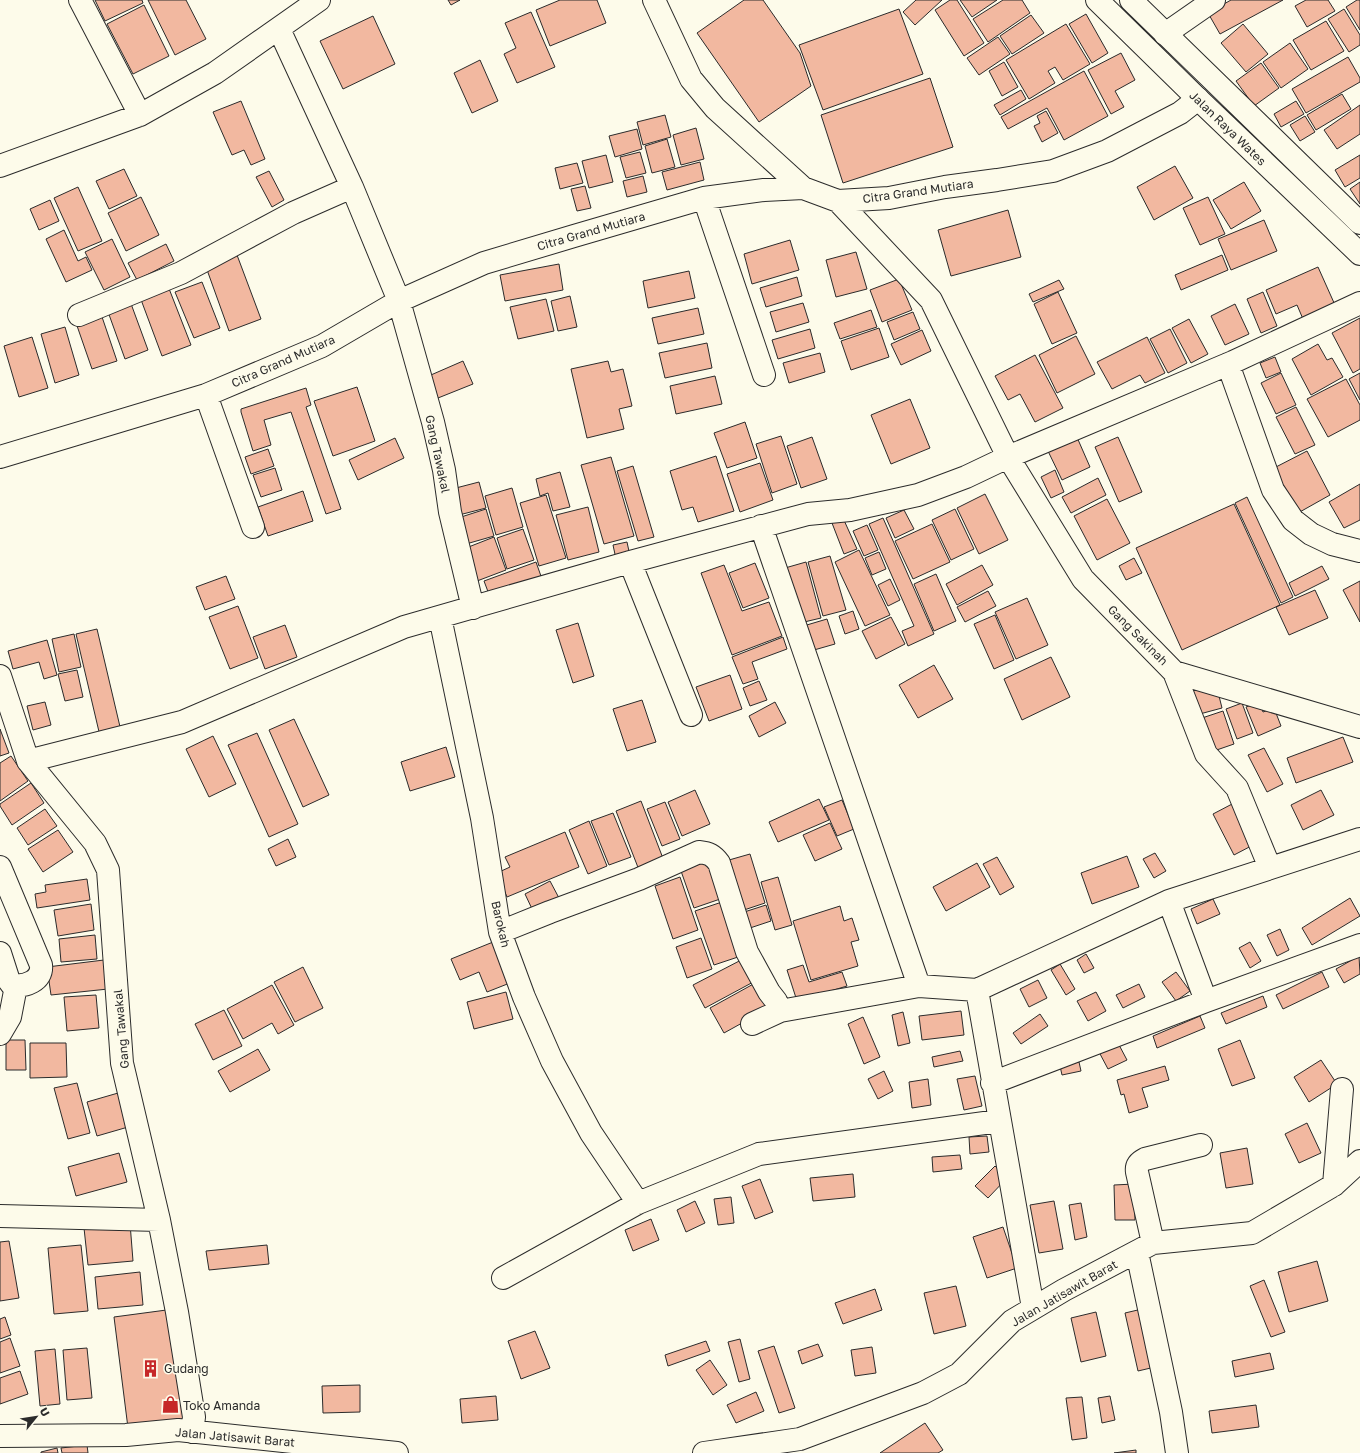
<svg xmlns="http://www.w3.org/2000/svg" width="1360" height="1453" viewBox="0 0 1360 1453" font-family="'Golos Text',sans-serif">
<style>
.building{fill:#f2b8a0;stroke:#2b2b2b}
.lines{fill:none;stroke-linecap:round;stroke-linejoin:round}
.minor-casing{stroke:#2b2b2b;stroke-width:24}
.highway-casing{stroke:#2b2b2b;stroke-width:24}
.minor{stroke:#fdfbea;stroke-width:22}
.highway{stroke:#fdfbea;stroke-width:22}
.labels{text-anchor:middle;dominant-baseline:central;stroke-width:3;stroke-linejoin:round;paint-order:stroke}
.street-label{font-size:12px;fill:#2b2b2b;stroke:#fdfbea}
.poi-label{font-size:12px;fill:#2b2b2b;stroke:#fdfbea;text-anchor:start}
</style>
<rect width="100%" height="100%" fill="#fdfbea"/>
<path class="building" d="M95 0H142L143 3 105 21Z
M148 0H186L206 39 175 55Z
M448 0H460L451 5Z
M560 0H597L606 23 550 46 536 10Z
M744 0H763L800 53 811 86 759 122 697 33Z
M916 0H942L915 25 903 12Z
M950 0H957L984 43 964 56 935 10Z
M960 0H997L972 17Z
M1003 0H1022L1030 13 988 42 973 19Z
M1231 0H1283L1220 34 1208 13Z
M1306 0H1328L1335 11 1307 27 1295 6Z
M1357 0H1360V30L1346 7Z
M144 5 169 56 133 74 107 24Z
M899 9 923 74 823 110 799 45Z
M1344 9 1360 35V45L1349 52 1328 19Z
M531 12 555 67 517 83 504 54 516 48 505 23Z
M1086 14 1108 53 1092 63 1069 24Z
M1031 15 1044 33 1012 54 1000 36Z
M373 16 395 64 343 89 320 41Z
M1326 21 1344 51 1311 70 1293 40Z
M1066 24 1090 64 1063 80 1055 67 1048 71 1055 83 1029 99 1006 60Z
M1243 24 1268 54 1246 72 1221 43Z
M998 37 1010 54 979 75 967 58Z
M1290 43 1308 69 1281 88 1263 62Z
M1121 53 1135 80 1115 91 1124 107 1111 114 1088 70Z
M1348 57 1360 78V82L1306 113 1292 89Z
M480 60 498 101 472 113 454 73Z
M1004 62 1018 87 1002 96 989 71Z
M1261 63 1279 88 1254 106 1236 81Z
M1084 71 1108 116 1064 140 1047 108 1008 129 1001 117Z
M930 78 953 147 843 183 821 115Z
M1021 90 1026 99 1000 115 994 105Z
M1342 94 1351 109 1316 130 1307 115Z
M241 101 265 159 251 165 244 150 232 155 213 112Z
M1296 101 1304 114 1281 127 1274 114Z
M1360 105V134L1337 149 1324 130Z
M1046 111 1058 133 1042 142 1034 126 1040 123 1037 116Z
M665 115 671 137 643 145 637 122Z
M1305 116 1315 132 1300 141 1290 125Z
M696 128 704 159 681 165 673 135Z
M637 129 642 149 615 157 609 136Z
M667 139 675 167 652 173 645 146Z
M640 152 646 173 626 178 620 157Z
M606 155 613 182 589 188 582 161Z
M1360 155V178L1345 187 1335 170Z
M700 162 704 180 667 190 662 172Z
M577 163 583 183 560 189 555 168Z
M1175 166 1193 198 1154 220 1137 187Z
M124 169 137 196 109 209 96 181Z
M269 171 284 200 272 207 256 177Z
M643 176 647 192 627 197 623 181Z
M1244 182 1261 211 1231 229 1213 200Z
M1360 182V204L1350 189Z
M585 186 591 208 577 211 571 189Z
M78 187 102 241 78 251 54 198Z
M141 197 159 235 126 251 108 213Z
M1208 197 1225 234 1200 245 1183 208Z
M50 200 59 221 39 230 30 209Z
M1008 210 1021 257 951 276 938 230Z
M1264 220 1277 251 1231 270 1218 239Z
M64 230 78 261 86 257 92 270 66 282 46 239Z
M112 239 130 277 104 290 85 252Z
M790 240 799 270 752 284 744 254Z
M166 244 174 261 137 280 128 263Z
M856 252 867 289 836 297 826 260Z
M237 255 261 319 229 331 206 267Z
M1222 255 1228 270 1181 290 1175 275Z
M559 264 563 290 505 301 500 275Z
M1318 267 1335 305 1303 319 1297 305 1276 314 1266 290Z
M689 271 695 298 648 308 643 281Z
M797 277 802 296 766 307 760 288Z
M899 279 912 310 882 322 870 290Z
M1059 280 1064 289 1033 302 1029 294Z
M202 282 220 328 194 338 175 292Z
M168 286 191 345 162 356 140 297Z
M1058 292 1077 333 1052 344 1034 304Z
M1263 292 1277 326 1261 333 1247 299Z
M570 296 577 327 558 331 551 301Z
M546 299 554 331 518 339 510 307Z
M130 301 148 350 125 359 107 309Z
M803 303 809 322 776 332 770 312Z
M1235 304 1249 334 1225 345 1211 316Z
M698 308 704 334 658 344 652 318Z
M871 310 877 327 840 339 834 323Z
M100 311 117 361 92 369 75 320Z
M913 312 920 329 894 340 887 322Z
M1360 318V369L1353 373 1332 333Z
M1189 319 1208 354 1191 363 1172 328Z
M65 327 79 375 55 383 41 334Z
M879 328 889 357 851 370 841 341Z
M810 329 815 348 778 359 772 340Z
M1170 329 1187 363 1168 373 1150 339Z
M922 330 931 351 901 365 891 344Z
M1076 336 1095 374 1057 393 1039 355Z
M32 337 48 388 19 397 4 346Z
M1147 337 1165 373 1145 383 1140 375 1112 389 1097 362Z
M707 343 712 368 665 378 659 353Z
M1318 344 1327 360 1332 358 1343 377 1311 395 1292 359Z
M820 353 825 372 789 383 783 363Z
M1035 355 1063 408 1035 422 1020 394 1008 400 995 376Z
M1275 357 1281 372 1266 378 1260 363Z
M463 361 473 384 433 400 424 378Z
M608 361 611 372 623 369 632 406 619 409 624 429 587 438 571 369Z
M1281 373 1296 405 1276 414 1261 383Z
M1360 373V400L1349 379Z
M715 376 722 404 676 414 670 386Z
M1346 379 1360 405V420L1328 437 1307 399Z
M357 387 375 441 333 456 314 401Z
M306 388 311 405 306 407 341 509 326 514 291 412 264 420 271 445 253 451 241 412V409Z
M910 399 930 448 891 464 871 415Z
M1296 407 1315 445 1295 454 1276 417Z
M745 422 757 458 727 468 714 433Z
M1076 435 1090 467 1062 480 1047 449Z
M781 436 797 484 772 493 756 444Z
M812 437 827 479 801 488 787 446Z
M1118 437 1142 492 1119 502 1095 447Z
M395 438 404 458 358 480 349 460Z
M268 449 274 466 251 474 245 457Z
M1307 451 1330 495 1298 513 1274 468Z
M716 456 734 511 698 522 693 507 682 510 670 471Z
M611 457 634 536 604 544 581 465Z
M760 463 773 500 740 512 727 474Z
M633 466 654 537 638 541 617 471Z
M275 468 282 490 261 497 253 475Z
M1055 470 1064 492 1051 498 1041 477Z
M560 472 570 507 553 511 548 493 540 496 536 479Z
M1098 478 1106 495 1071 513 1062 497Z
M479 482 486 508 459 515 452 489Z
M1360 484V520L1344 528 1329 502Z
M512 488 523 527 496 535 485 496Z
M303 491 313 521 268 536 258 507Z
M985 494 1008 540 979 554 957 508Z
M546 495 566 558 539 566 520 503Z
M1247 497 1293 597 1281 603 1235 503Z
M1107 499 1130 543 1097 560 1074 516Z
M1234 504 1280 605 1182 650 1136 548Z
M588 507 599 552 568 560 556 515Z
M486 509 494 536 466 544 458 518Z
M955 509 974 549 951 560 932 520Z
M904 510 914 529 895 538 886 518Z
M843 518 857 549 844 554 832 523Z
M883 518 934 634 908 646 902 631 914 626 869 524Z
M932 524 950 562 913 579 895 541Z
M867 525 878 550 864 556 853 531Z
M523 529 534 560 507 569 497 538Z
M494 537 506 570 477 581 466 548Z
M627 542 630 556 616 559 613 545Z
M859 550 890 615 865 626 835 562Z
M879 552 886 569 872 575 865 558Z
M830 556 846 610 823 616 808 562Z
M1134 558 1142 573 1126 580 1119 566Z
M536 562 542 579 490 597 484 581Z
M806 562 821 618 800 623 785 568Z
M755 563 769 598 743 608 729 573Z
M724 565 742 611 769 602 782 636 732 655 701 573Z
M982 565 993 585 957 605 946 584Z
M1322 566 1329 579 1295 596 1289 583Z
M936 574 956 621 934 631 914 584Z
M226 576 235 599 205 610 196 587Z
M890 579 900 600 888 606 878 585Z
M1360 581V622L1343 590Z
M1315 590 1328 618 1289 635 1276 607Z
M988 591 996 606 965 622 957 607Z
M1027 598 1048 645 1016 659 995 612Z
M238 606 258 658 230 669 209 617Z
M853 611 859 629 845 634 839 616Z
M995 615 1014 660 994 669 974 624Z
M891 617 905 644 876 659 862 631Z
M827 619 835 644 807 652 800 627Z
M578 623 594 676 573 683 556 630Z
M285 625 297 657 265 669 253 637Z
M97 629 121 731 100 736 76 634Z
M74 634 81 667 59 672 52 639Z
M783 637 787 649 752 662 758 679 743 684 732 657Z
M47 640 57 675 44 679 39 662 13 669 8 651Z
M1051 657 1070 697 1022 720 1004 679Z
M934 665 953 699 918 718 899 685Z
M77 670 83 697 65 701 58 674Z
M730 675 742 709 709 721 696 687Z
M759 681 767 700 750 706 743 688Z
M1188 687 1219 696 1222 708 1196 715Z
M642 700 656 742 627 751 613 709Z
M45 702 51 725 33 730 27 706Z
M775 702 786 723 759 737 749 716Z
M1259 702 1263 712 1274 708 1281 726 1258 736 1246 707Z
M1242 703 1253 733 1237 739 1226 709Z
M1223 711 1234 744 1208 753 1196 720Z
M294 719 329 795 303 807 269 730Z
M0 729 9 753 0 756Z
M257 733 298 824 269 837 228 745Z
M213 736 236 784 209 797 186 749Z
M1343 737 1353 762 1296 783 1287 758Z
M446 747 455 777 410 791 401 762Z
M1264 748 1283 784 1267 792 1248 755Z
M11 756 28 781 0 801V763Z
M31 783 44 803 12 825 0 806V804Z
M695 790 710 824 682 836 668 802Z
M1321 790 1334 815 1303 830 1291 805Z
M819 799 829 820 778 842 769 822Z
M842 800 854 829 837 836 824 807Z
M641 801 664 861 639 870 616 811Z
M665 802 680 839 662 846 647 809Z
M1234 803 1255 844 1234 855 1213 814Z
M45 809 57 826 28 845 17 828Z
M613 813 631 857 609 865 591 821Z
M589 821 607 866 588 874 569 830Z
M830 823 842 849 815 861 803 835Z
M58 830 73 852 43 872 28 849Z
M565 832 579 867 507 897 497 873 510 867 505 857Z
M288 839 296 857 276 866 268 849Z
M1155 853 1166 871 1154 878 1143 859Z
M750 854 765 903 738 912 722 862Z
M1127 856 1139 887 1092 904 1081 873Z
M997 857 1014 887 1000 895 983 864Z
M713 859 726 897 694 908 681 871Z
M977 863 990 887 946 911 933 887Z
M680 877 698 930 673 939 655 886Z
M778 877 792 925 775 930 761 882Z
M87 879 90 900 37 908 35 894 46 892 45 885Z
M550 881 559 898 533 911 525 894Z
M1350 898 1360 916 1312 945 1302 928Z
M1213 899 1220 914 1197 924 1191 909Z
M725 901 744 955 714 965 695 911Z
M91 904 94 930 58 936 54 910Z
M766 905 771 921 744 930 738 914Z
M840 906 844 921 852 918 859 940 851 942 858 966 811 980 793 921Z
M1280 929 1289 950 1277 956 1267 935Z
M95 935 97 959 61 962 59 939Z
M701 938 712 969 687 978 676 947Z
M498 940 515 981 487 992 479 972 460 980 451 959Z
M1250 942 1261 961 1250 968 1239 948Z
M1086 954 1094 968 1084 973 1077 960Z
M1359 956 1360 974 1344 983 1336 969Z
M745 958 757 980 705 1008 693 985Z
M104 960 108 989 51 995 47 967Z
M1060 964 1075 989 1066 995 1051 970Z
M803 965 809 982 842 972 847 986 797 1001 787 970Z
M303 967 323 1008 295 1022 274 982Z
M1176 972 1190 991 1176 1001 1162 982Z
M1322 972 1329 987 1283 1009 1276 995Z
M1038 980 1047 998 1029 1007 1020 989Z
M757 982 771 1007 724 1033 710 1008Z
M1139 984 1145 997 1123 1008 1116 995Z
M272 985 294 1025 278 1034 272 1023 243 1039 227 1009Z
M506 992 513 1019 474 1029 467 1002Z
M1096 992 1106 1011 1088 1021 1077 1001Z
M96 995 99 1028 67 1031 64 997Z
M1263 996 1267 1007 1226 1024 1221 1013Z
M224 1010 242 1046 213 1060 195 1024Z
M961 1011 964 1035 922 1040 919 1016Z
M903 1012 910 1043 898 1046 892 1015Z
M1040 1014 1048 1026 1021 1044 1013 1033Z
M1200 1016 1205 1028 1157 1048 1153 1036Z
M863 1017 880 1057 864 1064 848 1024Z
M6 1040H25L26 1070H6Z
M1240 1040 1255 1078 1232 1086 1218 1049Z
M30 1043H66L67 1077 30 1078Z
M1118 1043 1127 1060 1108 1069 1099 1052Z
M258 1049 270 1070 230 1092 218 1071Z
M960 1051 963 1061 934 1067 932 1057Z
M1321 1060 1337 1084 1309 1102 1294 1077Z
M1079 1062 1081 1071 1062 1075 1060 1066Z
M1165 1066 1169 1080 1142 1088 1148 1107 1129 1113 1124 1094 1121 1095 1117 1080Z
M884 1071 893 1091 878 1099 868 1079Z
M975 1076 982 1106 964 1110 957 1079Z
M928 1079 931 1105 912 1108 909 1082Z
M77 1083 90 1133 68 1139 54 1088Z
M125 1091 135 1125 97 1136 87 1102Z
M1307 1123 1321 1153 1299 1163 1285 1134Z
M987 1136 989 1152 970 1154 969 1137Z
M1247 1148 1253 1184 1226 1188 1220 1153Z
M119 1153 127 1182 76 1196 68 1167Z
M960 1155 962 1169 933 1172 932 1157Z
M995 1166 1007 1178 988 1198 975 1186Z
M853 1174 855 1197 813 1201 810 1178Z
M760 1179 773 1212 755 1219 742 1186Z
M1134 1184 1135 1220H1115L1114 1185Z
M731 1197 734 1223 718 1225 714 1199Z
M695 1201 705 1223 686 1232 677 1210Z
M1054 1201 1063 1249 1039 1253 1030 1205Z
M1081 1203 1087 1237 1075 1240 1069 1205Z
M651 1219 659 1240 633 1251 625 1230Z
M130 1223 133 1261 88 1265 84 1228Z
M1003 1227 1017 1268 987 1278 973 1237Z
M9 1241 19 1298 0 1301V1242Z
M81 1245 88 1311 54 1314 48 1248Z
M267 1245 269 1264 209 1270 206 1251Z
M1317 1261 1328 1301 1289 1312 1278 1272Z
M140 1272 143 1305 98 1309 95 1277Z
M1264 1280 1285 1332 1271 1337 1250 1286Z
M956 1286 966 1326 934 1334 924 1293Z
M875 1289 882 1310 843 1324 835 1303Z
M174 1309 189 1420 128 1428 114 1317Z
M1142 1309 1155 1367 1138 1371 1125 1313Z
M1096 1312 1106 1356 1081 1362 1071 1318Z
M5 1317 11 1335 0 1339V1319Z
M535 1331 550 1368 521 1379 508 1341Z
M10 1338 20 1366 0 1373V1342Z
M740 1339 750 1379 739 1382 728 1342Z
M706 1341 710 1351 668 1366 665 1355Z
M818 1344 823 1356 802 1364 798 1351Z
M774 1346 795 1408 779 1413 758 1351Z
M872 1347 876 1373 855 1376 851 1350Z
M87 1348 92 1398 67 1400 63 1350Z
M55 1349 60 1404 40 1406 35 1351Z
M1270 1353 1274 1369 1235 1377 1232 1361Z
M710 1360 727 1385 713 1395 696 1370Z
M20 1371 28 1394 0 1404V1378Z
M360 1385V1412L323 1413 322 1386Z
M756 1392 764 1411 736 1423 727 1405Z
M496 1396 498 1420 462 1423 460 1399Z
M1110 1396 1115 1420 1102 1423 1098 1398Z
M1082 1397 1087 1438 1072 1440 1066 1398Z
M1256 1405 1259 1427 1212 1433 1209 1411Z
M925 1423 943 1450 938 1453H880Z
M87 1445 88 1453H62L61 1448Z
M57 1448 58 1453H41V1452Z
M1136 1450V1453H1114Z"/>
<g class="lines">
<defs>
<path id="minor" d="M80 0 140 115
M654 0 691 79 715 108 803 188
M279 29 352 187 399 301 433 422 444 470 450 512 473 608
M1165 34 1214 0
M0 166 140 115 215 73 319 0
M704 198 764 375
M838 201 931 300 1008 457 1083 579 1174 672 1360 727
M79 315 181 273 293 213 352 187
M1228 364 1273 490 1293 520 1311 534 1332 544 1360 551
M206 395 253 527
M0 457 206 395 322 346 399 301 484 263 574 236 704 198 764 190 803 188 838 201 889 198 945 187 997 180 1053 171 1107 151 1180 113 1198 99
M761 526 919 986 977 990 1169 901 1360 839
M630 562 691 715
M440 617 482 818 500 932 524 997 552 1061 591 1133 638 1203
M1174 672 1206 754 1237 788 1270 868
M0 676 28 761 95 843 108 870 122 1063 159 1220 177 1312 194 1417 192 1432
M28 761 182 722 404 627 630 562 808 514 850 510 918 495 966 477 1008 457 1233 362 1360 303
M0 867 41 965C43 981 25 987 12 985L9 981 0 953
M1169 901 1206 1001
M500 932 550 912 639 879 699 852C709 853 713 855 719 863L747 952 769 992 776 1001 780 1011
M977 990 1033 1308
M752 1024 780 1011 919 986
M0 1034 10 1017 16 986
M992 1083 1206 1001 1360 945
M1334 1185 1342 1089
M0 1216 159 1220
M1153 1243 1137 1172C1136 1166 1139 1162 1145 1159L1201 1145
M1137 1252 1171 1412 1177 1453
M503 1278 638 1203 759 1154 999 1121
M0 1436 126 1435 178 1430 397 1453
M704 1453 800 1439 923 1393 959 1374 1012 1321 1064 1290 1153 1243 1252 1233 1334 1185 1360 1161"/>
<path id="highway" d="M1097 0 1198 99 1360 254
M1131 0 1360 223"/>
</defs>
<use href="#minor" class="minor-casing"/>
<use href="#highway" class="highway-casing"/>
<use href="#minor" class="minor"/>
<use href="#highway" class="highway"/>
</g>
<defs>
<symbol id="building-bare" viewBox="-9 -9 18 18"><path d="M-4-6H4V6H1V3H-1V6H-4ZM-2.5-4.3h1.7v1.8h-1.7ZM.8-4.3h1.7v1.8H.8ZM-2.5-1h1.7V.8h-1.7ZM.8-1h1.7V.8H.8Z" fill="#c62828" stroke="#fdfbea" stroke-width="2.5" paint-order="stroke"/></symbol>
<symbol id="shop-bare" viewBox="-9 -9 18 18"><path d="M-5-2.5h2.3a2.7 3.5 0 0 1 5.4 0H5L5.5 6h-11ZM-1.5-2.5h3a1.5 2.3 0 0 0-3 0Z" fill="#c62828" stroke="#fdfbea" stroke-width="2.5" paint-order="stroke"/></symbol>
</defs>
<g fill-rule="evenodd">
<use href="#building-bare" x="138" y="1356" width="25" height="25"/>
<use href="#shop-bare" x="158" y="1392" width="25" height="25"/>
</g>
<g class="labels">
<g class="street-label">
<text transform="translate(1228 128) rotate(44)">Jalan Raya Wates</text>
<text transform="translate(918 191) rotate(-8)">Citra Grand Mutiara</text>
<text transform="translate(591 231) rotate(-16)">Citra Grand Mutiara</text>
<text transform="translate(283 361) rotate(-24)">Citra Grand Mutiara</text>
<text transform="translate(438 454) rotate(78)">Gang Tawakal</text>
<text transform="translate(1138 635) rotate(45)">Gang Sakinah</text>
<text transform="translate(501 924) rotate(77)">Barokah</text>
<text transform="translate(121 1029) rotate(-95)">Gang Tawakal</text>
<text transform="translate(1064 1293) rotate(-30)">Jalan Jatisawit Barat</text>
<text transform="translate(235 1437) rotate(5)">Jalan Jatisawit Barat</text>
</g>
<g class="poi-label">
<text x="164" y="1368">Gudang</text>
<text x="183" y="1405">Toko Amanda</text>
</g>
</g>
<g transform="translate(36 1417) rotate(60)" stroke="#fdfbea" stroke-width="3" paint-order="stroke">
<path d="M0-3L7 15L0 10L-7 15Z" fill="#2b2b2b"/>
<text y="-6" font-size="11" font-weight="bold" text-anchor="middle" fill="#2b2b2b">U</text>
</g>
</svg>
